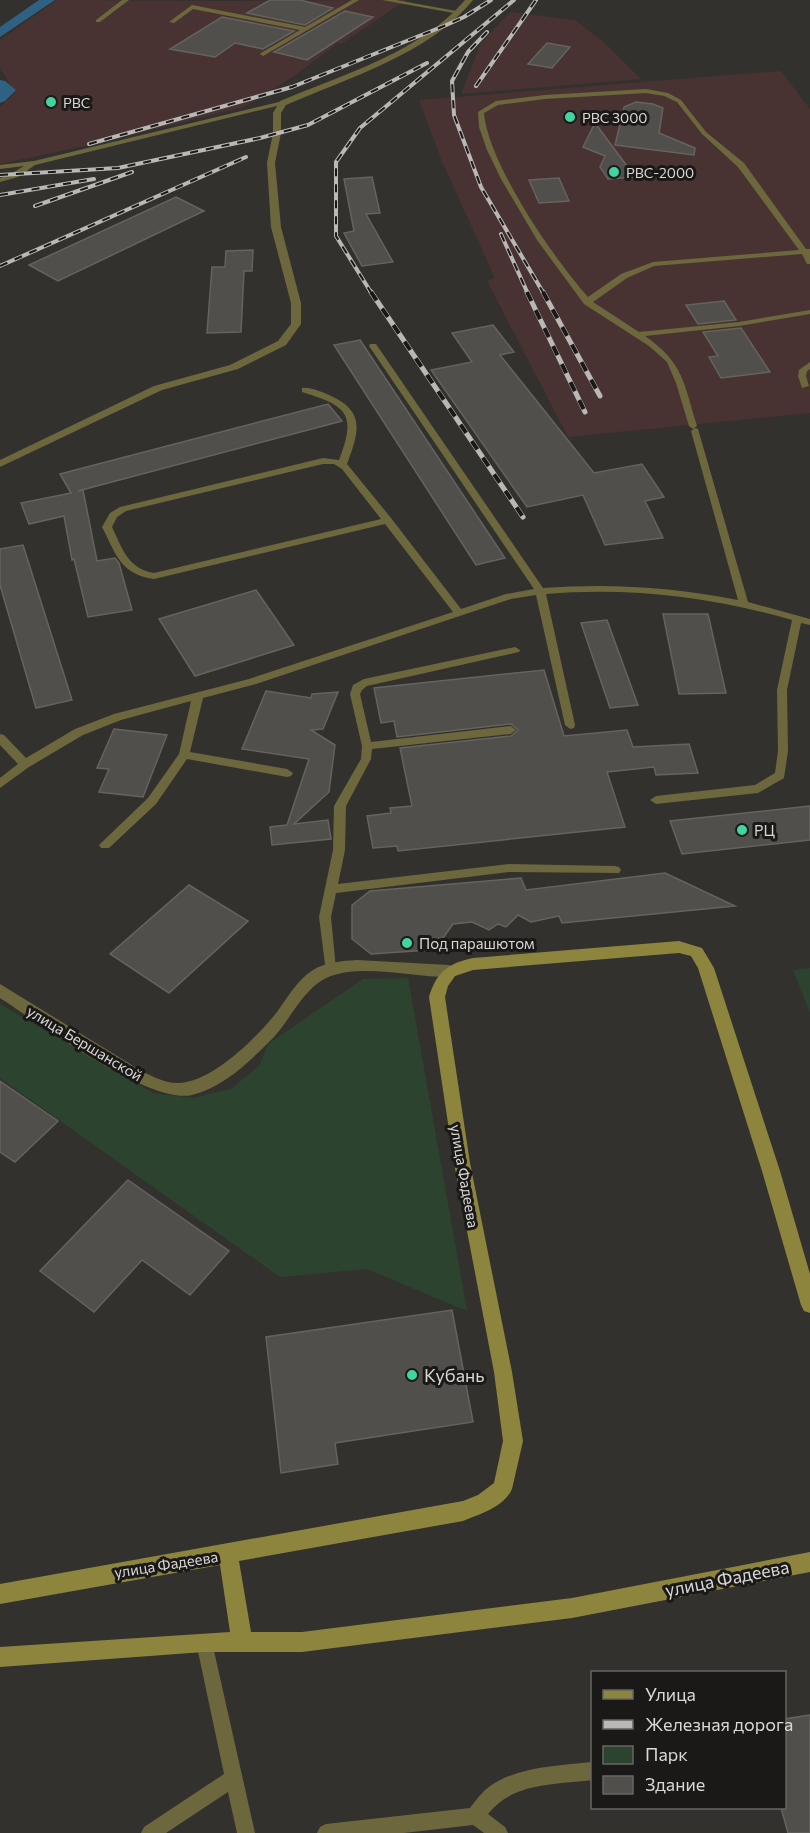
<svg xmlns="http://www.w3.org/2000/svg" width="810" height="1833" viewBox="0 0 810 1833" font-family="Commissioner,sans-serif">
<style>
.industrial{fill:#483332}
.green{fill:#2c442f}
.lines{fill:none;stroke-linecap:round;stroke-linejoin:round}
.canal{fill:#2f6183;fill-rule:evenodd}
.building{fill:#514f4b;stroke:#64635e;stroke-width:1.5}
.service{fill:#6c673d;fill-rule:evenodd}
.minor{fill:#6c673d;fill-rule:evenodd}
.secondary{fill:#8d853e;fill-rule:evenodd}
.rail-far1-casing{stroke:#b9b8b5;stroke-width:4}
.rail-casing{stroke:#b9b8b5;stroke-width:5}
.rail-far1{stroke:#1a1918;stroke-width:2;stroke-dasharray:8;stroke-linecap:butt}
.rail{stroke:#1a1918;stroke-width:4;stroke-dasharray:10;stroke-linecap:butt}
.poi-dot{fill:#41d4a1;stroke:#1a1918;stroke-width:2}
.labels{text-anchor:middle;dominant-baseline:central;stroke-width:6;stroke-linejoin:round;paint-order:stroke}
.far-poi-label{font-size:14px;fill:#d9d8d5;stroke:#1a1918;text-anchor:start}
.poi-label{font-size:15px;fill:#d9d8d5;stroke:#1a1918;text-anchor:start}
.street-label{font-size:15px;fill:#d9d8d5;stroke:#1a1918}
.near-poi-label{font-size:18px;fill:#d9d8d5;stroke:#1a1918;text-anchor:start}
.near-street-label{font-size:18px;fill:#d9d8d5;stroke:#1a1918}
</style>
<rect width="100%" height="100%" fill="#33312e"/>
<path class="industrial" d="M57 0 220 1 406 0 341 44 328 41 337 44 294 76 244 107 102 142 0 164V107L15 93 0 68V40Z
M510 12 575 20 608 46 641 79 461 94 481 43Z
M781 71 810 109V413L568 437 487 281 495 278 441 159 419 100Z"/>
<path class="green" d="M810 968V1013L793 970Z
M408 978 467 1311 367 1269 280 1277 0 1078V1004L153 1093 193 1098 231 1089 260 1065 268 1044 363 979Z"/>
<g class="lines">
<path class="canal" d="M39 0H55L0 37V27Z
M0 80 5 81 16 90 5 101 0 103Z"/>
</g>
<path class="building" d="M270 0H300L333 8 305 25 247 13Z
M345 11 373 17 307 60 274 52Z
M222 17 294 31 263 49 235 43 215 57 170 49Z
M547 43 570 47 552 68 528 64Z
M636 102 653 104 663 108 659 133 695 148 694 155 615 145 624 107Z
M595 123 627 166 635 177 608 179 600 167 605 156 583 147Z
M372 177 380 213 366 214 393 262 362 266 344 233 354 231 344 179Z
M559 178 569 201 539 203 529 180Z
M176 197 204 211 58 281 29 265Z
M253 250 252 271H244L241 332 207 333 212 267H225L226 251Z
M724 301 736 320 698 324 686 305Z
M493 325 514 352 500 355 594 473 642 464 664 497 645 501 663 538 605 545 583 495 527 507 431 370 472 362 452 333Z
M741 328 770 372 721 378 709 357 718 356 703 332Z
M360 340 505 558 476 565 334 345Z
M328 404 342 421 78 491 83 490 97 561 115 558 119 563 132 610 88 617 74 559 72 560 64 516 29 524 21 503 71 493 60 474Z
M23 545 72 700 36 708 0 585V549Z
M256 590 294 645 195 676 159 619Z
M663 614H708L726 693 679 694Z
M607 620 638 705 610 708 581 623Z
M544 670 564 736 627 730 633 747 689 744 698 773 656 775 654 767 607 772 625 827 398 851 397 846 373 848 367 816 391 813 390 808 412 806 400 748 511 736 518 730 511 724 397 737 394 721 381 723 374 688Z
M266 691 311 698 312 694 338 692 323 729 311 730 335 745 329 792 294 824 328 820 331 839 272 845 270 827 287 825 309 759 242 749Z
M114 729 167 735 143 797 99 792 109 769 97 768Z
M810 806V840L682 854 670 821Z
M665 873 735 906 562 923 559 916 531 922 518 915 506 927 498 924 489 930 472 922 453 924 443 938 427 940 429 950 371 954 352 939V905L370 891 521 878 526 890Z
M189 885 248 921 169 993 110 954Z
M0 1081 58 1121 15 1162 0 1152Z
M128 1180 229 1251 190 1295 142 1260 94 1312 40 1271Z
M452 1310 473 1422 335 1443 338 1464 281 1473 266 1337Z
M810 1715V1833H788L781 1808H784V1719Z"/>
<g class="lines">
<path class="service" d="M122 0H129L100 22H96V20Z
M352 0H359L263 56 260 54 261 53 300 30 193 9 174 23 169 22 192 5 305 27Z
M382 0H396L462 12 459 14Z
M646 89 668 93 681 100 706 132 744 163 806 249H810V264H807L802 254 654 266 627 278 593 302 639 332 739 322 810 310V314L739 326 645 336C684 363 684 384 697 426L693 429 689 426 676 383 667 362 649 346 584 304 537 240 501 179 487 150 479 127 478 112 496 101 545 95ZM646 93 664 96 677 102 702 134 738 167 799 250 653 262 621 274 588 297C554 259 488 163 484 113L498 105 545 99Z
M283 101 285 102V104L35 165 18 177 0 182V178L12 173 24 166 0 169V165L34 161Z
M370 344H376L543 588C609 583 673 587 738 600L691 431 695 428 698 429 748 602 810 619V625L801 623 787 690 788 751 784 778 758 793 656 804 650 800 656 796 755 785 775 773 778 751 777 690 792 620C711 597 630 587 546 594L575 725 574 728 570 729 565 725 536 595 511 599 256 684 203 698 190 752 287 769 293 773 291 776 287 777 187 759 156 804 109 848H101L99 845 148 798 179 754 191 701 121 720 83 735 29 767 0 788V778L18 764 0 745V734L4 735 26 758 75 729 114 714 249 679 453 612 385 524 154 579C120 574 116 554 102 527L110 513 120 507 323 458 339 460C357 413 347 406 302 392V388C311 387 321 392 329 395 366 411 359 432 347 464L391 518 461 609 506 594 534 589 369 346ZM323 464H334L342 469 381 519 154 573C128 569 122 548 112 527L117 517 126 511Z
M810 362V369L807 371 806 376 809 386 802 388 798 376 799 370Z
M515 647 520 650 519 652 367 686 362 690 360 694 371 742 511 726 516 730 511 734 372 749 371 759 346 806 345 850 338 884 509 864 615 866 619 867 621 870 619 873 509 872 336 893 331 917 336 969 334 972H326L319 917 333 850 334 806 361 759 362 746 350 694 353 685 364 679Z
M204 1634 210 1636 212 1642 255 1833H237L228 1792 166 1833H141L144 1827 224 1774 196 1642 198 1636Z
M592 1762V1780C555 1785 513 1782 488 1814L505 1827 508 1833H484L473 1825 404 1833H317L320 1827 326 1824 470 1808C476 1800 482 1792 490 1786 519 1766 558 1766 592 1762Z"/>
<path class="minor" d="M465 0H473C431 53 348 78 286 105L281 113V133L275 163 281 227 301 303V324L286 345 238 369 162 390 0 467V460L154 386 230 365 278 341 291 324V303L271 227 267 163 273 133V113L280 101C342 75 421 52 465 0Z
M357 960 449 965 454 967 457 971 454 975 449 977C414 977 364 964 331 976 305 985 291 1019 273 1038 250 1061 224 1087 192 1095 149 1105 39 1023 0 998V984L135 1067C149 1075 163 1083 178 1083 212 1083 257 1037 277 1012 288 997 297 980 313 970 326 962 342 961 357 960Z"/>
<path class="secondary" d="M679 941 702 948 714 968 780 1171 810 1274V1313L804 1311 801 1305 762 1171 698 968 691 956 679 953 473 970 455 976 448 986 445 997 470 1163 512 1372 523 1441 512 1489C504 1507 480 1514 463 1521L239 1561 251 1632H302L572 1598 810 1552V1572L572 1618 302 1652H204L0 1667V1647L230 1632 220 1565 0 1604V1584L463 1501 478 1495 494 1483 503 1441 494 1372 454 1163 429 997C436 973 448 963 473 958Z"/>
<defs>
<path id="rail-far1" d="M487 32 468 52 452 81 454 115 481 187 544 294
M476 86 536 0
M89 144 292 87 444 26 464 17 491 0
M0 175 118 168 260 138 308 125 427 63
M0 195 94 179
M35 206 132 172
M501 234 528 294
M0 266 246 157
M372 294 336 236V162L360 128 514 0"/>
<path id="rail" d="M371 292 523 517
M527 292 585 412
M543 292 600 396"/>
</defs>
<use href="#rail-far1" class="rail-far1-casing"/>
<use href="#rail" class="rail-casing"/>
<use href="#rail-far1" class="rail-far1"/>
<use href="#rail" class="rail"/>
</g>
<g class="poi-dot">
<circle cx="51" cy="102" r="6"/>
<circle cx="570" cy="117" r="6"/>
<circle cx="614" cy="172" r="6"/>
<circle cx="742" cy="830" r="6"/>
<circle cx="407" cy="943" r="6"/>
<circle cx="412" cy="1375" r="6"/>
</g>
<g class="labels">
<g class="far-poi-label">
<text x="63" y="102">РВС</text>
<text x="582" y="117">РВС 3000</text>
<text x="626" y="172">РВС-2000</text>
</g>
<g class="poi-label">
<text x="754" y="830">РЦ</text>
<text x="419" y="943">Под парашютом</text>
</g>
<g class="street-label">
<text transform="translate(85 1043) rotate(31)">улица Бершанской</text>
<text transform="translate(465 1176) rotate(80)">улица Фадеева</text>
<text transform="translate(166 1564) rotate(-9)">улица Фадеева</text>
</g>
<g class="near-poi-label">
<text x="424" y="1375">Кубань</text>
</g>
<g class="near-street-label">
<text transform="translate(727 1578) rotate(-11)">улица Фадеева</text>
</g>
</g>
<rect x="591" y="1671" width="195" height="138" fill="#1a1918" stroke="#666564" stroke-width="1.5"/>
<rect x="603" y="1690" width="30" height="9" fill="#8d853e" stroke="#666564" stroke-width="1.5"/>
<text x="645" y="1701" font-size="18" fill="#d9d8d5">Улица</text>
<rect x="603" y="1720" width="30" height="9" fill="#b9b8b5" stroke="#666564" stroke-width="1.5"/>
<text x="645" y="1731" font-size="18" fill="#d9d8d5">Железная дорога</text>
<rect x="603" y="1746" width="30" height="18" fill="#2c442f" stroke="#666564" stroke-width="1.5"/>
<text x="645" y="1761" font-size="18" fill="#d9d8d5">Парк</text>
<rect x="603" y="1776" width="30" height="18" fill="#514f4b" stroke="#666564" stroke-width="1.5"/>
<text x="645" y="1791" font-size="18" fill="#d9d8d5">Здание</text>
</svg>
